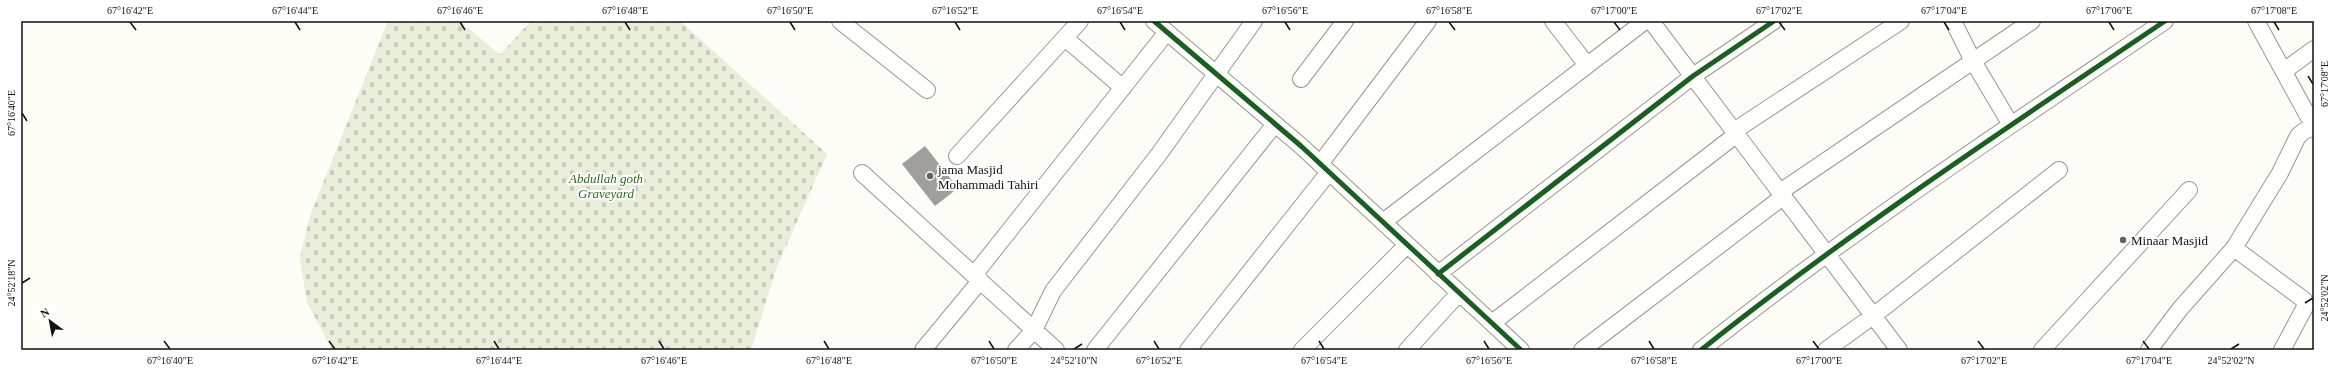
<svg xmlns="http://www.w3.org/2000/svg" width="2335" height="371" viewBox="0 0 2335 371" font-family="Georgia,serif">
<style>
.cemetery{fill:url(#cemetery-stones)}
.building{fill:#a19f9c}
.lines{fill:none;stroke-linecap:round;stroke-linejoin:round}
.minor-casing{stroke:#979795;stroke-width:18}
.minor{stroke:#fffffe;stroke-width:16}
.cycleway-casing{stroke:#fff;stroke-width:8}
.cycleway{stroke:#1b5e20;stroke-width:5}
.ticks{fill:none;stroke:#111;stroke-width:1.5}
.poi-dot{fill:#646362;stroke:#fff;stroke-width:1.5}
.labels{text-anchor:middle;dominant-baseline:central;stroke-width:4;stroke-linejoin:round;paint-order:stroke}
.poi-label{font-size:13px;fill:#111;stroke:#fff;text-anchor:start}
.park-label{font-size:13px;font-style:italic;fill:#2f6b1f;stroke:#fff}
.neatline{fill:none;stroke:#111;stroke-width:1.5}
.ticks-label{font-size:10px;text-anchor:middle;fill:#111}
</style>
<defs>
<pattern id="cemetery-stones" width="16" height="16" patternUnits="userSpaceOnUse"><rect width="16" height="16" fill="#e9eedb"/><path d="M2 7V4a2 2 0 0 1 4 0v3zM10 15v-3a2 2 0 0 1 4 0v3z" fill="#c7cbbb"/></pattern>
</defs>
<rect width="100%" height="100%" fill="#fdfcf7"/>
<path class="cemetery" d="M388 21H460L500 55 531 21H680L827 154 776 269 751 350H332L307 302 300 258 310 216Z"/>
<path class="building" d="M925 146 958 188 935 206 902 164Z"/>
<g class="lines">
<defs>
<path id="minor" d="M840 21 927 90
M1154 21 1301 146 1521 350
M1553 21 1587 65
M1651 21 1899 350
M1953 21 1973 61 2011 125
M2256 21 2314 127
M1065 38 1123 88
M2284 71 2314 49
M1301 79 1345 21
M1734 131 1901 21
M957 156 1080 21
M1320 164 1428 21
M862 173 1056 350
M1780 192 2032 21
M1383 222 1645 21
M2234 248 2304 300 2305 307 2282 350
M1438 274 1693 76 1774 21
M974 275 1167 32
M1492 323 1737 134
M923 350 980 281
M1016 350 1034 330 1053 291 1159 154 1254 21
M1095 350 1275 124
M1188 350 1329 172
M1302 350 1407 245
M1407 350 1459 293
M1582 350 1784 196
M1701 350C1849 232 2008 127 2165 21
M1826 350 1873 316 2059 170
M2042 350 2189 190
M2149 350 2180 309 2234 248 2280 173 2298 136 2304 131 2314 127"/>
</defs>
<use href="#minor" class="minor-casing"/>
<use href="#minor" class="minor"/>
<defs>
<path id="cycleway" d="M1154 21 1301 146 1521 350
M1438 274 1693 76 1774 21
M1701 350C1849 232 2008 127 2165 21"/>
</defs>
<use href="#cycleway" class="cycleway-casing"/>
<use href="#cycleway" class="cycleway"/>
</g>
<path class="ticks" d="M130 22 136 30M295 22 300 30M460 22 465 30M625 22 630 30M790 22 795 30M955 22 960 30M1120 22 1125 30M1285 22 1290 30M1449 22 1455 30M1614 22 1620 30M1779 22 1785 30M1944 22 1949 30M2109 22 2114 30M2274 22 2279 30M2308 76 2313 84M22 113 27 121M22 283 30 278M2305 303 2313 298M164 341 170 349M329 341 335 349M494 341 499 349M659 341 664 349M824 341 829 349M989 341 994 349M1154 341 1159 349M1319 341 1324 349M1484 341 1489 349M1649 341 1654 349M1813 341 1819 349M1978 341 1984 349M2143 341 2149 349M1074 349 1082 344M2231 349 2239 344"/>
<g class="poi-dot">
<circle cx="930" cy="176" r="4"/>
<circle cx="2123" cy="240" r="4"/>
</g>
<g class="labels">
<g class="poi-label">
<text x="938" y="169">jama Masjid<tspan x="938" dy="15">Mohammadi Tahiri</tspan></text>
<text x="2131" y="240">Minaar Masjid</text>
</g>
<g class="park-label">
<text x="606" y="178">Abdullah goth<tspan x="606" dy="15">Graveyard</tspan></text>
</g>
</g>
<rect width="2335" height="371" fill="none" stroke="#ffffff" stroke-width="44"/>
<g transform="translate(50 321) rotate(328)" stroke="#ffffff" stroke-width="3" paint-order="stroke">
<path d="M0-3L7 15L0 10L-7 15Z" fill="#111111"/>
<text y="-6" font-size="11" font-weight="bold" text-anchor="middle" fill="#111111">N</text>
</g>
<rect x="22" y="22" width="2291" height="327" class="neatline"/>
<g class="ticks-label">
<text x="130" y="14">67°16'42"E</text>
<text x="295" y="14">67°16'44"E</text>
<text x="460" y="14">67°16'46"E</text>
<text x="625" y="14">67°16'48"E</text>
<text x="790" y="14">67°16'50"E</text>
<text x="955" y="14">67°16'52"E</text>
<text x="1120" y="14">67°16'54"E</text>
<text x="1285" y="14">67°16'56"E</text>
<text x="1449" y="14">67°16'58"E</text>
<text x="1614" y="14">67°17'00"E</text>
<text x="1779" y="14">67°17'02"E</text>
<text x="1944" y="14">67°17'04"E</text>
<text x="2109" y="14">67°17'06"E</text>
<text x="2274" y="14">67°17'08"E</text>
<text transform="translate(2324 84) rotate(-90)" y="4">67°17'08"E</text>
<text transform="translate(11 113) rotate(-90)" y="4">67°16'40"E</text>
<text transform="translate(11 283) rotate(-90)" y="4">24°52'18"N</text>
<text transform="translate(2324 298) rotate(-90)" y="4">24°52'02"N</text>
<text x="170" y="364">67°16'40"E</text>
<text x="335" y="364">67°16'42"E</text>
<text x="499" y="364">67°16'44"E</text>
<text x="664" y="364">67°16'46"E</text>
<text x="829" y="364">67°16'48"E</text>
<text x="994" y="364">67°16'50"E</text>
<text x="1074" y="364">24°52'10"N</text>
<text x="1159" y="364">67°16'52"E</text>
<text x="1324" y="364">67°16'54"E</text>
<text x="1489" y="364">67°16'56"E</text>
<text x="1654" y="364">67°16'58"E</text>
<text x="1819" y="364">67°17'00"E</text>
<text x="1984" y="364">67°17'02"E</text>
<text x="2149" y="364">67°17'04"E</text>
<text x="2231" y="364">24°52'02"N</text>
</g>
</svg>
